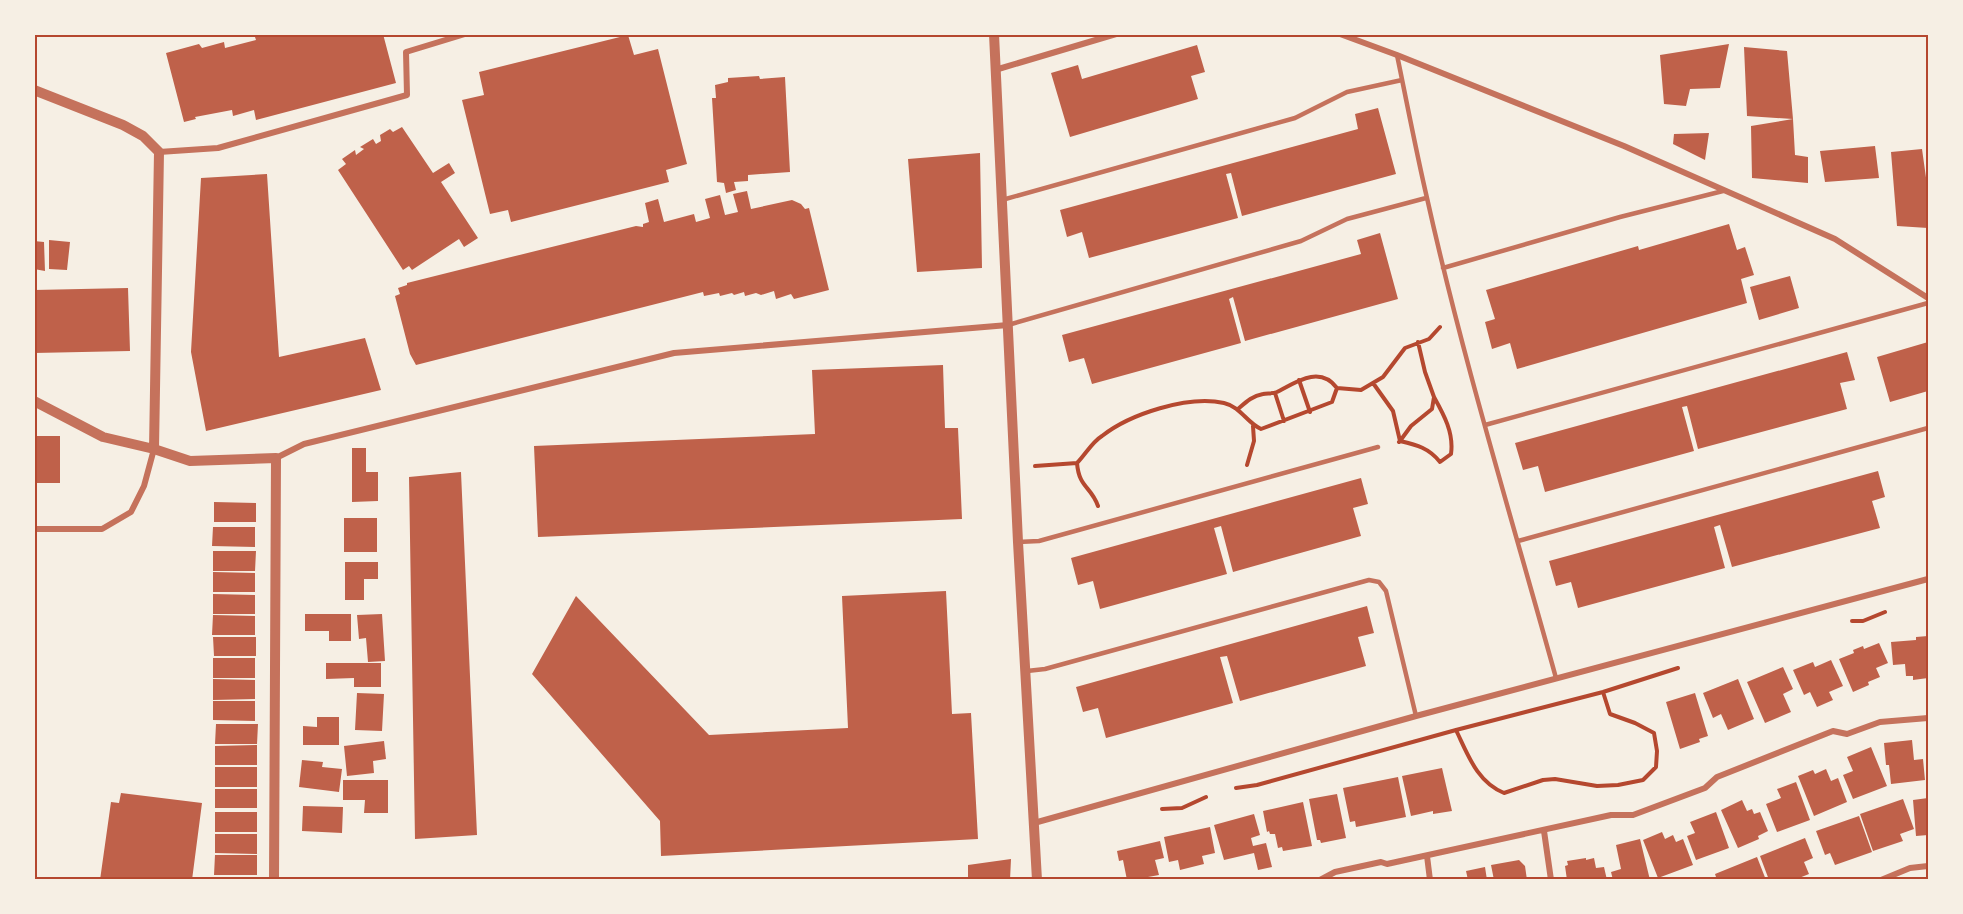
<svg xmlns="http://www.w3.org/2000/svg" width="1963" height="914" viewBox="0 0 1963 914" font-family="'Roboto Condensed',sans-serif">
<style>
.building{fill:#bf614a}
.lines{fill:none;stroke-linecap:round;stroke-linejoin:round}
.path{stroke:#b5482f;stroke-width:4}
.service{stroke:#c5725c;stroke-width:4.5}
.minor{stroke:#c5725c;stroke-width:6}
.tertiary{stroke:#c5725c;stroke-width:10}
.neatline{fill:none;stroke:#b5482f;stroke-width:2}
</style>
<rect width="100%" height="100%" fill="#f6efe4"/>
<path class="building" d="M254 34H383L396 83 256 120 254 110 233 116 232 110 195 117 196 119 184 122 166 53 199 44 202 48 224 42 225 48 256 40Z
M628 35 634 55 658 49 687 164 666 170 669 182 511 222 508 210 490 214 462 100 484 95 479 72Z
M1729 44 1720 88 1690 89 1686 106 1664 104 1660 55Z
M1197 45 1205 72 1191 76 1198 99 1070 137 1051 73 1078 65 1082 79Z
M1744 47 1787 51 1793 119 1747 116Z
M759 76 760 79 785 77 790 172 748 175V181L734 182 736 190 726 193 724 183 717 182 712 98H716L715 85 728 82V78Z
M1378 108 1396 174 1242 216 1231 173 1226 174 1238 218 1089 258 1082 232 1067 237 1060 210 1358 129 1355 114Z
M1793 119 1795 155 1808 157V183L1752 178 1751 126Z
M402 127 433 173 449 163 455 173 441 182 478 238 464 247 459 239 412 270 409 266 403 270 338 170 346 164 342 159 355 150 356 155 364 149 360 147 373 139 376 144 381 141 380 135 390 129 393 132Z
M1709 133 1705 160 1673 144 1674 134Z
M1875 146 1879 178 1825 182 1820 151Z
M1922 149 1928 192V228L1897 226 1891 152Z
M980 153 982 268 917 272 908 159Z
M267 174 279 357 365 338 381 390 206 431 191 352 201 178Z
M747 191 751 209 792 200 801 204 805 209 809 208 829 290 794 299 791 294 776 299 774 291 761 295 756 293 745 296 744 292 734 295 732 293 720 296 719 293 704 296 703 292 416 365 410 354 395 296 400 294 398 288 407 285V283L636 226 643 227V224L649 222 645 203 658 199 664 222 694 214 696 222 710 218 705 199 720 195 725 215 738 212 733 194Z
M1729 224 1737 250 1745 247 1754 275 1741 279 1747 303 1517 369 1510 343 1492 349 1485 322 1495 319 1486 290 1638 246 1639 250Z
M1380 233 1398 299 1245 341 1233 297 1229 299 1241 343 1092 384 1084 358 1069 362 1062 335 1361 254 1357 240Z
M49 240 70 242 67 270 49 269Z
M34 241 44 242 45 271 34 269Z
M1790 276 1799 308 1759 320 1750 287Z
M128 288 130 351 34 353V290Z
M1928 342V391L1890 402 1877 357Z
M1847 352 1855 380 1840 383 1847 409 1698 449 1687 406 1682 407 1694 451 1545 492 1538 466 1523 470 1515 443Z
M943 365 945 428H958L962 519 538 537 534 446 815 434 812 370Z
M34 436H60V483H34Z
M352 448H366V472H378V501L352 502Z
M1878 471 1885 497 1872 501 1880 528 1732 567 1720 525 1714 527 1725 568 1578 608 1571 582 1556 586 1549 561Z
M461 472 477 835 415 839 409 477Z
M1361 478 1368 504 1353 508 1361 536 1233 572 1221 526 1214 528 1227 574 1100 609 1093 581 1078 585 1071 558Z
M214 502 256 503V522H214Z
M344 518H377V552H344Z
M213 527H255V547L212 546Z
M213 551H256L255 571H213Z
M345 562H378V579H364V600H345Z
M213 572 255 573V592H213Z
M946 591 952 714 971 713 978 839 661 856 660 821 532 674 576 596 709 735 848 728 842 596Z
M213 594 255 595V614H213Z
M1367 606 1374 633 1358 637 1366 666 1240 701 1227 656 1220 657 1233 703 1106 738 1098 708 1083 712 1076 687Z
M305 614H351V641H329V631H305Z
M382 614 385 661 368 662 366 638 359 639 357 615Z
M213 615 255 616V635H212Z
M1928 636V678L1913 680V676H1906L1905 664 1893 665 1891 642 1916 640V637Z
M213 637H256V656H214Z
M1879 643 1888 663 1876 668 1880 677 1868 682 1869 685 1853 692 1839 659 1854 653 1853 650 1863 646 1864 649Z
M213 658H255V678H213Z
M1831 660 1843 686 1829 692 1833 700 1817 707 1810 692 1804 695 1793 670 1813 662 1815 667Z
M326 663H381V687H354V678L326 679Z
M1783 667 1793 689 1783 694 1791 712 1765 723 1747 682Z
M213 679 255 680V699L213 700Z
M1738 679 1754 719 1728 730 1721 714 1713 718 1703 693Z
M357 693 384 694 382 731 355 730Z
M1695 693 1708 736 1699 739 1700 742 1680 749 1666 702Z
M213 701H255V721L213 720Z
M317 717H339V745H303V726L317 727Z
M216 724H258L257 744H215Z
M1912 740 1914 760 1923 759 1925 780 1891 784 1889 765H1886L1884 743Z
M384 741 386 759 373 761 374 773 347 776 344 746Z
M257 745V765H215V746Z
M1871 747 1887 786 1853 799 1843 775 1853 771 1847 757Z
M302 760 323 762 322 767 342 769 339 792 299 787Z
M215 767H257V787H215Z
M1442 768 1452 811 1433 814V811L1411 816 1402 776Z
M1826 769 1831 781 1838 778 1847 802 1814 816 1798 776 1813 770 1815 774Z
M1398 777 1406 817 1356 827 1355 821 1350 822 1343 788Z
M343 780H388V813H364L365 800H343Z
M1796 782 1810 820 1777 832 1766 804 1781 798 1777 789Z
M215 789H257V808H215Z
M121 793 202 803 192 880H100L111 802 119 803Z
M1337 794 1346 838 1321 843 1320 840H1317L1309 799Z
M1928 798V835L1916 836 1913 800Z
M1903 799 1914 829 1900 834 1903 841 1873 851 1860 814Z
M1742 800 1747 811 1752 809 1754 814 1760 812 1768 831 1758 836 1759 839 1738 848 1721 810Z
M1303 802 1312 846 1283 851 1282 847 1278 848 1275 834H1270L1269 831 1267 832 1263 811Z
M303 806 343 807 342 833 302 831Z
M215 812H257V832H215Z
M1716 812 1729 848 1696 860 1687 836 1695 833 1690 822Z
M1254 814 1260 835 1251 838 1253 846 1266 843 1272 867 1258 870 1254 853 1224 860 1214 825Z
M1859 816 1872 852 1835 865 1830 853 1825 855 1816 831Z
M1210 827 1215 853 1202 856 1204 864 1180 870 1178 860 1169 862 1164 837Z
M1662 832 1665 839 1673 835 1676 842 1683 839 1693 865 1658 878 1643 840Z
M215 834H257V854L215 853Z
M1805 838 1813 858 1804 862 1809 874 1794 880H1769L1760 856Z
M1640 839 1650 880H1613L1611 872 1621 869 1616 845Z
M1160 841 1164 858 1155 860 1159 875 1148 877V880H1127L1123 860 1119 861 1117 851Z
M215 855H257V875H214Z
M1757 857 1766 880H1717L1715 874Z
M1586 858V860L1594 858 1596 868 1604 867 1607 880H1567L1565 866 1568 865 1567 861Z
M1011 859 1010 880H968V865Z
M1519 860 1525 866 1527 880H1494L1491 865Z
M1485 867 1487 880H1468L1466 871Z
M215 877H257V880H215Z"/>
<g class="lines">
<path class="path" d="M1418 342 1425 372 1434 397 1432 409 1411 426 1400 441C1417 445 1429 448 1440 462L1451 454C1454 433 1444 415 1434 397
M1299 380 1310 412
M1373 383 1393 411 1400 441 1399 442
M1337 388 1361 390 1383 377 1405 348 1429 339 1440 327
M1275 393 1284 421
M1077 463C1079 488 1091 486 1098 506
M1247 465 1254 441 1253 426
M1035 466 1077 463C1085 455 1092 442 1102 436 1130 414 1188 395 1224 403 1241 407 1246 422 1261 429L1332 402 1337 388C1320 365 1296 382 1277 392 1272 394 1267 393 1263 394 1252 396 1246 402 1238 409
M1852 621H1863L1885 612
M1456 730C1468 755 1477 782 1504 793L1543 780 1555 779 1597 786 1618 785 1643 780 1656 767 1657 751 1654 733 1635 723 1610 714 1603 692
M1236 788 1257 785 1456 730 1603 692 1678 668
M1162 809 1182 808 1206 797"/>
<path class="service" d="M1397 55C1407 103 1416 151 1427 198 1463 360 1512 519 1556 678
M1002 200 1295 118 1347 92 1402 80
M1443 268 1620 217 1723 191
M1008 325 1301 241 1347 219 1426 198
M1485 425 1928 303
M1518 541 1928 428
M1018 542 1039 541 1378 447
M1027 671 1045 669 1369 580 1379 582 1386 591 1416 716"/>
<path class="minor" d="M1340 34 1397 55 1624 146 1835 239 1928 298
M995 70 1116 34
M159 152 218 148 407 95 406 52 465 34
M276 458 304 444 674 353 1008 325
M34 529H102L131 512 144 486 154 449
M1034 823 1416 716 1928 579
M1544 831 1551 880
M1427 856 1430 880
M1320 880 1335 872 1381 862 1387 864 1611 815H1633L1705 788 1717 777 1833 731 1847 734 1880 722 1928 718
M1881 880 1910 868 1928 866"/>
<path class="tertiary" d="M994 34 1018 542 1037 880
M34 90 123 125 143 136 159 152 154 449 190 461 276 458 274 880
M34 401 103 437 154 449"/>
</g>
<rect width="1963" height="914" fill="none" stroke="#f6efe4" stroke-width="72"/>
<rect x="36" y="36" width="1891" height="842" class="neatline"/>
</svg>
